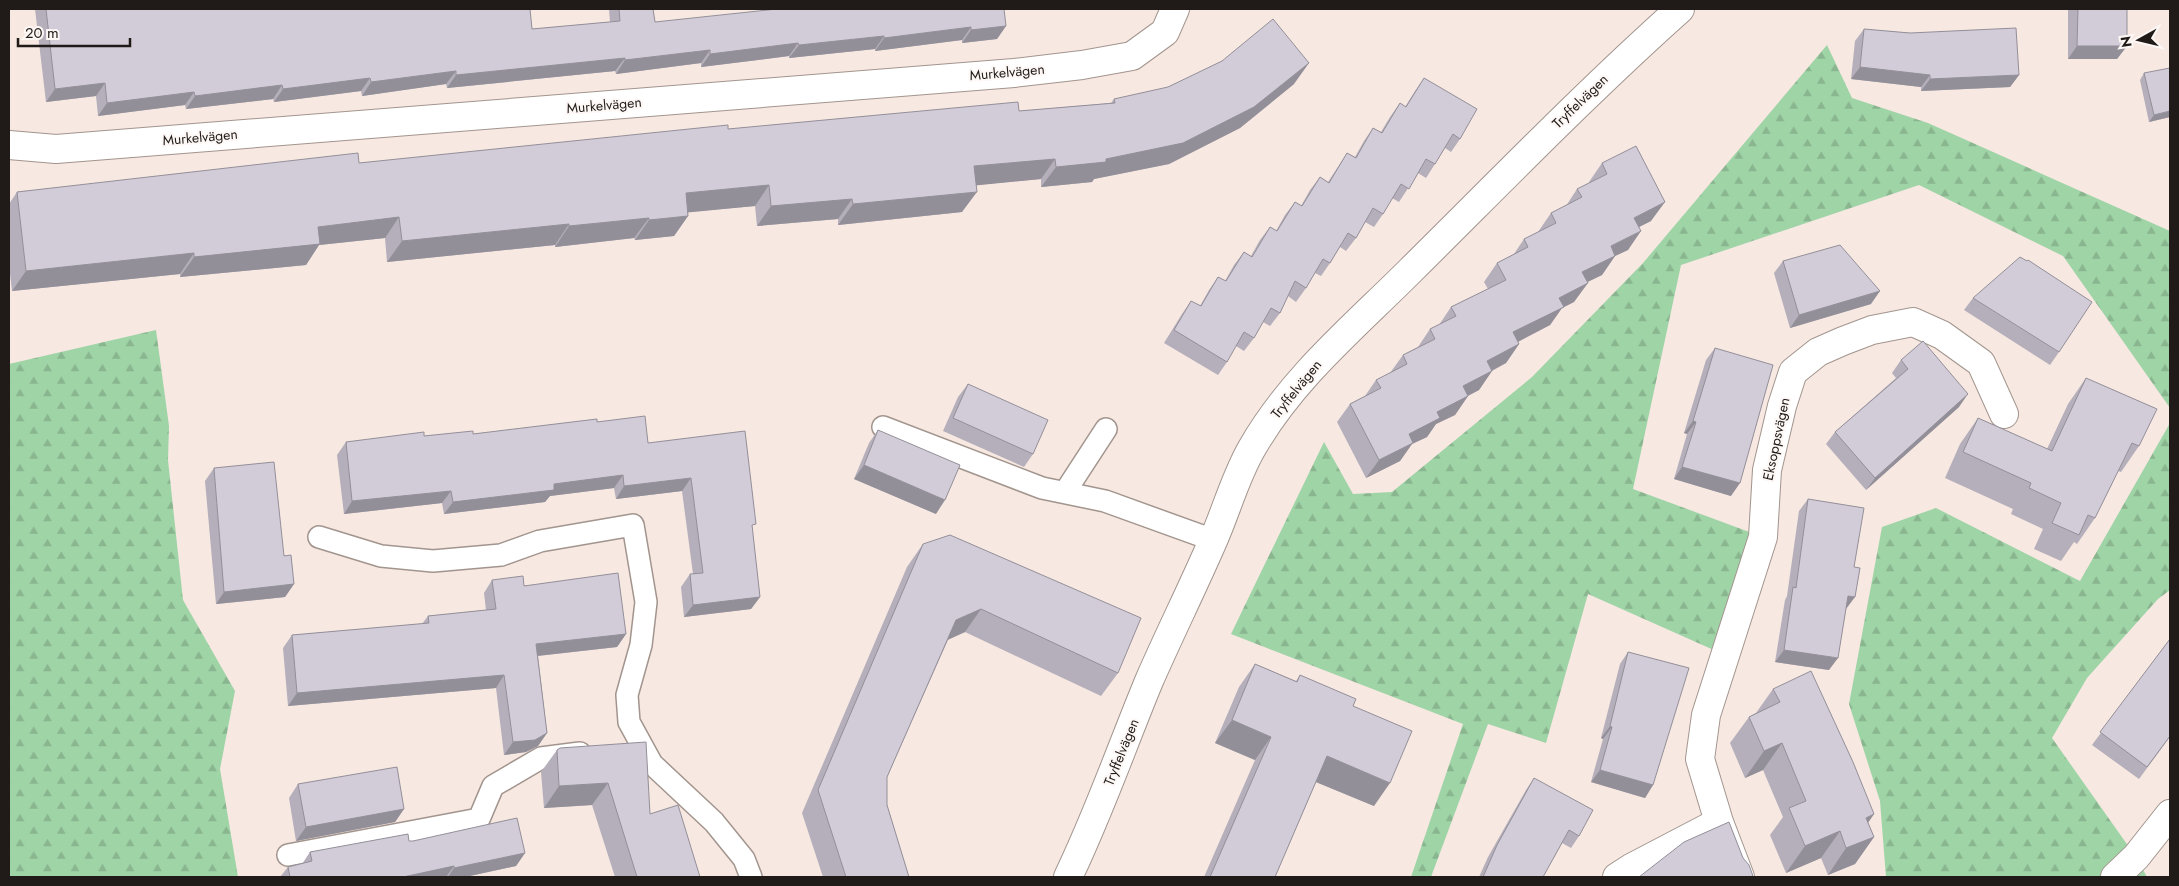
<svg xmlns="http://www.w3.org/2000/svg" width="2179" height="886" viewBox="0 0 2179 886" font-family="Jost,sans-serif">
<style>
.forest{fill:url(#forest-firs)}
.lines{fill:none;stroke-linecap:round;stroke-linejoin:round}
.service-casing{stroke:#a2958e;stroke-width:24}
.minor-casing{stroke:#a2958e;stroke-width:30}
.service{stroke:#fff;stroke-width:21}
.minor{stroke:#fff;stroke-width:28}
.wall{fill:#b5afbb}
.shaded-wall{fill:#938f98}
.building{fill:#d2ccd9;stroke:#938f98}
.labels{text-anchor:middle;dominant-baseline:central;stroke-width:4;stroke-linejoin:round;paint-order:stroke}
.street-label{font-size:14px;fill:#201b19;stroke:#fdf7f5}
</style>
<defs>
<pattern id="forest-firs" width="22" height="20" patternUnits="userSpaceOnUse" patternTransform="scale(1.25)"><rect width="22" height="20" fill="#9fd4a7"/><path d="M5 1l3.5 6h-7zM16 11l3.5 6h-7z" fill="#89b58f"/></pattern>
</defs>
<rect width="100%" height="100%" fill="#f7e8e1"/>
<path class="forest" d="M1827 45 1852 98 1928 123 2170 231V408L2063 256 1919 185 1681 265 1633 489 1763 537 1725 655 1588 594 1546 743 1488 724 1431 877H1411L1463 724 1231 634 1324 442 1353 494 1392 492 1532 377 1643 263Z
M156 330 169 426 168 460 183 600 235 691 220 769 238 877H9V364Z
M2170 423V590L2158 599 2087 678 2052 738 2136 857 2147 877H1886L1880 801 1849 704 1882 527 1936 508 2080 581Z"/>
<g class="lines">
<defs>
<path id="service" d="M883 427 1042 488 1105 501 1213 540
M1065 492 1106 429
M319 537 381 556 433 561 501 555 540 541 633 525 646 602 641 645 627 695 629 722 652 764 714 822 744 859 751 877
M288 855 479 819 493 786 541 758 580 753"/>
<path id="minor" d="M9 145 56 149 1014 73 1082 65 1132 56 1165 32 1175 9
M1068 877C1099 813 1122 746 1149 681 1169 635 1192 589 1212 543 1226 512 1235 477 1252 448 1292 378 1355 326 1411 270 1500 182 1587 92 1680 9
M1617 877 1631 868 1719 822
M1740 877 1719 822 1700 759 1706 715 1763 537 1767 470 1782 406 1793 372 1818 352 1843 341 1872 330 1913 322 1942 335 1981 363 2004 414
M2115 877 2136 857 2170 814"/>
</defs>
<use href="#service" class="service-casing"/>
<use href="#minor" class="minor-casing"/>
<use href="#service" class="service"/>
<use href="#minor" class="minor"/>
</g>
<path class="wall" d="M35 9H530L532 29 610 22 609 9H653L655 22 1006 26 997 39 962 43V40L875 51V49L789 58V56L701 67V63L616 74 615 71 447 88 446 84 362 96 361 91 274 102 273 99 186 109 185 105 98 116 96 96 46 102Z
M2068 9H2127V46L2117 59H2068Z
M1864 29 1910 33 2019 75 2010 87 1921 91V87L1851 79 1855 41Z
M2144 73 2170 117 2149 122 2140 80Z
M1424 78 1460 139 1451 152 1445 148 1435 164 1426 178 1418 173 1399 202 1392 198 1383 214 1374 227 1365 222 1356 238 1346 251 1340 247 1330 263 1321 276 1315 273 1306 288 1296 302 1288 296 1280 313 1270 326 1263 322 1254 338 1244 351 1236 346 1227 362 1218 375 1164 343 1182 314 1191 301 1200 306 1209 290 1218 277 1225 281 1234 265 1244 252 1251 256 1260 240 1270 227 1276 231 1285 215 1295 202 1301 206 1310 190 1320 177 1328 182 1347 153 1355 157 1364 141 1373 128 1381 132 1390 117 1400 103 1405 107 1415 91Z
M1294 84 1240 128 1169 164 1094 179 1092 182 1041 187V179L976 185 962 212 838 225V219L757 226 755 206 688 212V216L674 236 635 240 634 238 555 247V245L387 262 385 238 319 245 306 265 180 277V274L12 291 9 265V204L17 192 359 163 728 129 1019 111 1111 103 1114 99Z
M1602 163 1651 221 1639 227 1628 250 1615 256 1602 275 1587 282 1574 302 1562 308 1550 325 1518 342 1519 344 1506 363 1492 371 1479 390 1468 396 1455 415 1436 424 1427 437 1412 444 1400 461 1366 478 1337 422 1350 404 1365 396 1376 380 1390 373 1403 355 1418 347 1430 329 1439 325 1451 307 1488 289 1484 282 1497 263 1514 254 1524 239 1538 232 1551 213 1566 206 1577 189 1589 183V182Z
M1783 261 1871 304 1790 328 1774 273Z
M1973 298 2059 352 2050 365 1964 310Z
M1715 348 1731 496 1674 479 1687 434 1684 433 1706 360Z
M1901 360 1959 407 1866 490 1826 444 1835 432 1896 378 1892 373Z
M2086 378 2139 446 2121 472 2118 471 2095 518 2077 544 2074 542 2061 561 2034 549 2043 529 2011 514 2013 509 1945 478 1960 444 1978 418 2047 449 2068 404Z
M968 384 1033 454 1024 467 943 431 958 397Z
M597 422 648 443 752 529 760 597 751 609 684 617 681 587 690 574H693L682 491 616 499 614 488 550 496 545 502 444 514 442 503 344 514 337 455 346 442 424 436 473 434Z
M878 430 936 514 854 479 869 443Z
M214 468 284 556 294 584 285 597 216 604 205 481Z
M1808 499 1846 609H1845L1829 670 1775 662 1785 600 1787 596 1799 511Z
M923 544 1118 673 1101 696 965 632 948 640 887 777V805L909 877H823L802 813 907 567Z
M492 580 524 586 626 634 617 647 538 656 547 733 538 746 526 752 504 755 496 688 288 706 283 648 292 635 422 624 428 616 486 610 484 593Z
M2170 639V737L2139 779 2092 745Z
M1628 652 1653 785 1645 798 1591 782 1603 739 1601 738 1620 664Z
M1255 664 1296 681 1300 675 1353 706 1374 806 1316 782 1275 877H1204L1255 760 1215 743 1239 687Z
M1773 689 1874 814 1868 823 1874 837 1855 864 1828 875 1821 858 1786 873 1770 835 1783 817 1763 770 1745 778 1730 743 1749 717 1756 713Z
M560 748 650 814 700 877H615L592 805 544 808 541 772 557 750Z
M1534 778 1579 836 1571 848 1562 843 1543 877H1479L1488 857 1526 790Z
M298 784 404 809 395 822 296 841 289 798Z
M409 841 525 853 516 866 465 877H280L288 867 302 864 310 852Z"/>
<path class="shaded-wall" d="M1006 26 997 39 962 43 971 30Z
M971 27 962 40 875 51 884 38Z
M884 36 875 49 789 58 799 45Z
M798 43 789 56 701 67 710 54Z
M2077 46H2127L2117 59H2068Z
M710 50 701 63 616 74 625 60Z
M625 58 615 71 447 88 456 75Z
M1309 63 1294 84 1240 128 1169 164 1094 179 1092 182 1041 187 1056 167Z
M1860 67 1930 75 1921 87 1851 79Z
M456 71 446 84 362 96 371 82Z
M2019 75 2010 87 1921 91 1930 79Z
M370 78 361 91 274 102 283 89Z
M105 83 96 96 46 102 55 89Z
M282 85 273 99 186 109 195 96Z
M194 92 185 105 98 116 107 103Z
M2170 111V117L2149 122 2154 115Z
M1055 159 1041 179 960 187 974 166Z
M769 185 755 206 672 214 686 193Z
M977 192 962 212 838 225 853 204Z
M852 199 838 219 757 226 771 206Z
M1665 202 1651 221 1621 236 1634 218Z
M688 216 674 236 635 240 649 220Z
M399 217 385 238 319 245 306 265 180 277 194 257 318 227Z
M649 218 634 238 555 247 569 226Z
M569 224 555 245 387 262 402 241Z
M1641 231 1628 250 1615 256 1602 275 1569 291 1582 272 1611 246Z
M194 253 180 274 12 291 26 271Z
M1588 283 1574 302 1562 308 1550 325 1500 351 1513 332 1559 298Z
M1880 291 1871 304 1790 328 1799 315Z
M1519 344 1506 363 1474 380 1487 361Z
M1492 371 1479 390 1450 405 1463 386Z
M1968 394 1959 407 1866 490 1875 478Z
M1468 396 1455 415 1436 424 1427 437 1412 444 1400 461 1366 478 1379 460 1409 434 1437 412Z
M1693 421 1696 422 1687 434 1684 433Z
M864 465 945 500 936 514 854 479Z
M1682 467 1740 483 1731 496 1674 479Z
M623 475 614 488 550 496 545 502 444 514 453 502 554 484Z
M691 478 682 491 616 499 624 486Z
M451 491 442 503 344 514 352 501Z
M294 584 285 597 216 604 224 592Z
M1848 596 1855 597 1846 609 1839 608Z
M760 597 751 609 684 617 693 605Z
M981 609 965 632 940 643 956 620Z
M626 634 617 647 527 657 536 644Z
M1784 650 1838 658 1829 670 1775 662Z
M504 675 496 688 288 706 297 693Z
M1232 720 1271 737 1255 760 1215 743Z
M1610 726 1612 727 1603 739 1601 738Z
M547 733 538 746 526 752 504 755 513 742Z
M1782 743 1763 770 1745 778 1764 751Z
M1327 756 1390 783 1374 806 1311 780Z
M1600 770 1653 785 1645 798 1591 782Z
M608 783 592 805 544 808 559 786Z
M404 809 395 822 296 841 306 827Z
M1874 814 1855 841 1866 818Z
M1840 831 1821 858 1786 873 1805 846Z
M1874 837 1855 864 1828 875 1846 848Z
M525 853 516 866 465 877H448L454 868Z
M454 866 446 877H403Z"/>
<path class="building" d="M46 9H530L532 29 620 21 619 9H653L655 22 777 9H1004L1006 26 971 30V27L884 38V36L799 45 798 43 710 54V50L625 60V58L456 75V71L371 82 370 78 283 89 282 85 195 96 194 92 107 103 105 83 55 89Z
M2078 9H2127V46H2077Z
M1273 19 1309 63 1254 107 1183 143 1106 159V162L1056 167 1055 159 974 166 977 192 853 204 852 199 771 206 769 185 686 193 688 216 649 220V218L569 226V224L402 241 399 217 318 227 320 244 194 257V253L26 271 17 192 358 153 359 163 728 125V129L1018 102 1019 111 1115 103 1114 99 1168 87 1222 61Z
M2016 28 2019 75 1930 79V75L1860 67 1864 29 1910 33Z
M2170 68V111L2154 115 2144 73Z
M1424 78 1477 109 1460 139 1453 134 1435 164 1426 159 1409 189 1401 184 1383 214 1373 208 1356 238 1348 233 1330 263 1323 259 1306 288 1295 281 1280 313 1271 308 1254 338 1244 332 1227 362 1174 330 1191 301 1201 306 1218 277 1226 281 1244 252 1252 257 1270 227 1277 231 1295 202 1302 206 1320 177 1329 183 1347 153 1356 158 1373 128 1382 133 1400 103 1406 107Z
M1636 146 1665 202 1634 218 1641 231 1611 246 1615 256 1582 272 1588 283 1559 298 1564 307 1513 332 1519 344 1487 361 1492 371 1463 386 1468 396 1437 412 1440 418 1409 434 1413 443 1379 460 1350 404 1381 388 1376 380 1407 364 1403 355 1435 339 1430 329 1456 316 1451 307 1506 280 1497 263 1528 247 1524 239 1556 223 1551 213 1582 197 1577 189 1607 174 1602 163Z
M1840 245 1880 291 1799 315 1783 261Z
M2020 257 2027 261 2028 260 2092 302 2059 352 1973 298Z
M1923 341 1968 394 1875 478 1835 432 1908 369 1901 360Z
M1715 348 1773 365 1740 483 1682 467 1696 422 1693 421Z
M2086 378 2157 409 2139 446 2132 443 2095 518 2088 515 2079 535 2052 523 2061 503 2029 488 2031 483 1963 452 1978 418 2052 451Z
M968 384 1048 420 1033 454 953 418Z
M645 416 648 443 745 431 756 524 752 525 760 597 693 605 690 574 703 573 691 478 624 486 623 475 554 484V490L453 502 451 491 352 501 346 442 424 432V436L473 431V434L597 419V422Z
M878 430 960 465 945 500 864 465Z
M274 462 284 556 291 555 294 584 224 592 214 468Z
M1808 499 1864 508 1854 567 1860 568 1855 597 1848 596 1838 658 1784 650 1793 587 1796 588Z
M950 535 1141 618 1118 673 981 609 956 620 887 777V805L909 877H846L818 790 923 544Z
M618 573 626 634 536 644 547 733 535 740 513 742 504 675 297 693 292 635 429 623 428 616 496 609 492 580 523 576 524 586Z
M2170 639V736L2147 767 2100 732Z
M1628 652 1689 668 1653 785 1600 770 1612 727 1610 726Z
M1255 664 1297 682 1300 675 1356 699 1353 706 1412 731 1390 783 1327 756 1275 877H1210L1271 737 1232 720Z
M1811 671 1853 762 1874 814 1866 818 1874 837 1846 848 1840 831 1805 846 1789 808 1806 801 1782 743 1764 751 1749 717 1780 702 1773 689Z
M646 742 650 814 678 805 700 877H637L608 783 559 786 557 750 560 748Z
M397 767 404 809 306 827 298 784Z
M1534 778 1593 810 1579 836 1569 830 1543 877H1483L1497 845Z
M517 818 525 853 454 868V866L403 877H290L288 867 312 861 310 852 408 834 409 841H413Z
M1729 822 1743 858 1749 865 1753 876 1749 877H1639L1684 842Z"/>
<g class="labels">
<g class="street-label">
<text transform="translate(1007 72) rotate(-5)">Murkelvägen</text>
<text transform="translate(1580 101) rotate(-44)">Tryffelvägen</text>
<text transform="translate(604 105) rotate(-5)">Murkelvägen</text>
<text transform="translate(200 137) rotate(-5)">Murkelvägen</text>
<text transform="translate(1296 389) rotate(-51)">Tryffelvägen</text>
<text transform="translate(1776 439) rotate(-78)">Eksoppsvägen</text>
<text transform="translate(1121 752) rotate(-68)">Tryffelvägen</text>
</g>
</g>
<rect width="2179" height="886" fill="none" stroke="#201b19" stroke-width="20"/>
<g transform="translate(2139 40) rotate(262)" stroke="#fdf7f5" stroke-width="4" paint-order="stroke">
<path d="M0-4L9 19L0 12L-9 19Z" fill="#201b19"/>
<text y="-8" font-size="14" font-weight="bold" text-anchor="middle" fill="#201b19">N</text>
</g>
<path d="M18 38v8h112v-8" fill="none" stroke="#201b19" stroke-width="2.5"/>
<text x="25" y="38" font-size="15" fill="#201b19" stroke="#fdf7f5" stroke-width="4" paint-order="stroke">20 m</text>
</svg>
